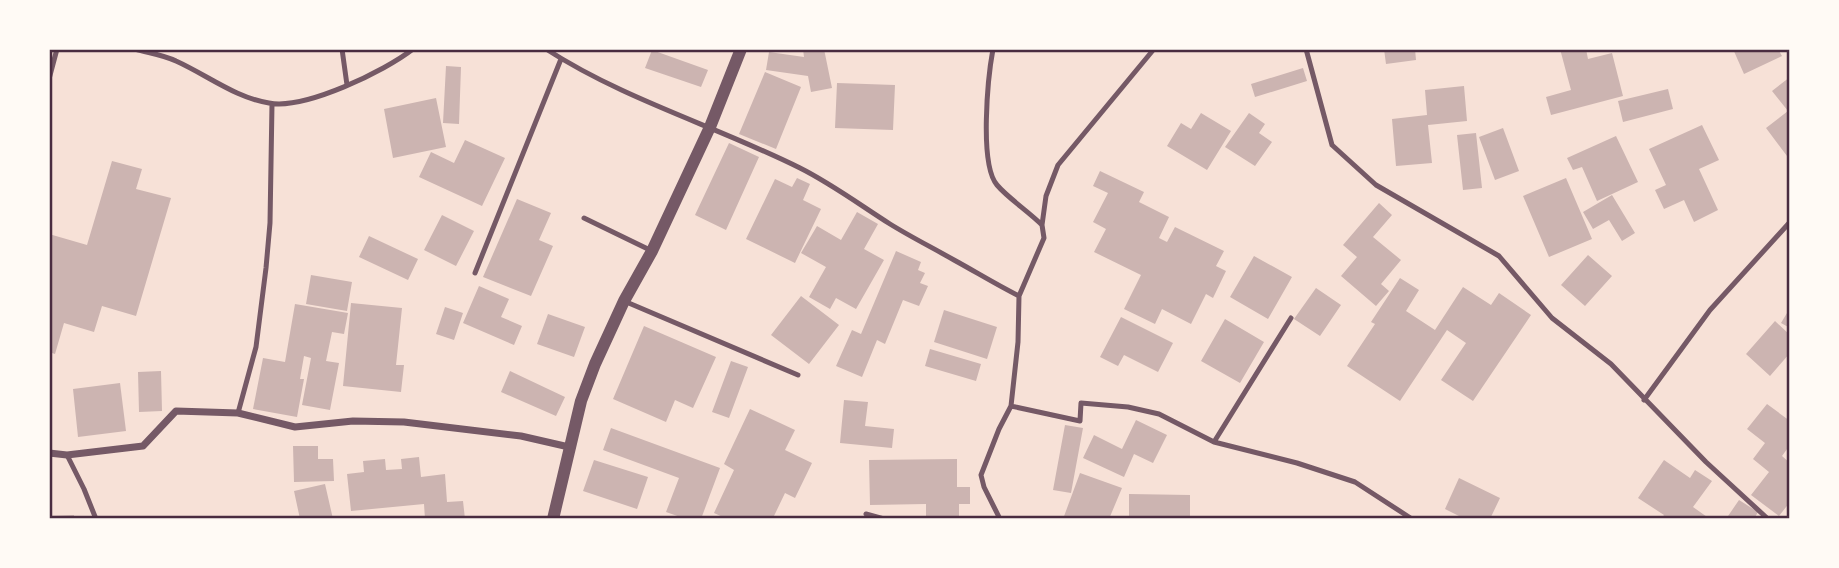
<svg xmlns="http://www.w3.org/2000/svg" width="1839" height="568" viewBox="0 0 1839 568" font-family="'Libre Baskerville',serif">
<style>
.building{fill:#ccb4b1}
.lines{fill:none;stroke-linecap:round;stroke-linejoin:round}
.service{stroke:#755966;stroke-width:5}
.minor{stroke:#755966;stroke-width:7}
.tertiary{stroke:#755966;stroke-width:12}
.neatline{fill:none;stroke:#4a2c40;stroke-width:2.5}
</style>
<rect width="100%" height="100%" fill="#f7e1d7"/>
<path class="building" d="M803 49H824L832 88 811 92 808 76 766 70 769 52 804 57Z
M1384 49H1415L1416 60 1386 64Z
M1560 49H1586L1588 59 1612 53 1623 96 1551 115 1546 97 1571 90Z
M1733 49H1778L1782 56 1744 74Z
M652 50 708 70 701 87 645 68Z
M446 66 461 67 459 124 443 123Z
M1303 68 1307 81 1255 97 1251 84Z
M765 72 801 87 776 149 739 134Z
M1790 77V154L1787 156 1766 128 1788 111 1772 91Z
M837 83 895 85 893 130 835 128Z
M1464 86 1467 121 1428 125 1432 163 1396 166 1392 119 1427 115 1425 90Z
M1668 89 1673 109 1623 122 1618 101Z
M436 98 446 147 393 158 384 109Z
M1201 113 1231 131 1207 170 1167 146 1181 123 1191 129Z
M1249 113 1265 124 1259 133 1272 142 1255 166 1225 147Z
M1702 125 1719 160 1699 169 1718 210 1694 222 1684 200 1664 209 1655 190 1666 185 1649 149Z
M1503 128 1519 171 1495 180 1479 137Z
M1476 133 1482 188 1463 190 1457 135Z
M1616 136 1638 182 1597 201 1582 167 1573 170 1567 158Z
M465 140 505 158 482 206 419 177 431 152 454 163Z
M729 143 759 157 726 230 695 215Z
M112 161 142 169 136 189 171 198 136 316 102 306 94 332 64 323 55 354 49 352V234L87 245Z
M1100 171 1144 192 1139 202 1169 217 1159 238 1167 242 1175 227 1224 251 1216 266 1226 271 1213 298 1206 294 1191 324 1162 309 1155 324 1124 309 1141 275 1094 252 1106 229 1093 222 1108 193 1093 186Z
M797 178 810 184 803 200 821 209 795 263 746 239 775 179 792 187Z
M1566 178 1592 239 1549 257 1523 196Z
M1612 195 1635 233 1622 241 1609 220 1593 229 1583 212Z
M517 199 551 213 539 240 553 246 531 296 483 277Z
M1379 203 1392 215 1373 237 1401 260 1381 284 1389 291 1376 306 1341 276 1357 257 1343 245Z
M857 212 878 224 864 249 884 260 856 309 836 298 830 309 809 297 826 267 801 253 817 226 841 240Z
M442 215 474 231 456 266 424 250Z
M369 236 418 259 408 280 359 257Z
M896 251 921 262 918 270 925 273 920 283 928 286 919 306 903 300 885 344 877 340 862 377 836 366 852 330 861 334Z
M1588 255 1612 276 1585 306 1561 285Z
M1254 256 1292 277 1268 319 1230 297Z
M311 275 352 282 347 311 306 304Z
M1400 278 1419 290 1406 311 1435 330 1463 287 1491 305 1499 293 1531 315 1473 401 1441 380 1466 343 1447 330 1400 401 1347 366 1375 324 1371 322Z
M479 286 509 299 501 317 522 326 514 345 463 323Z
M1316 288 1341 305 1320 336 1294 319Z
M801 296 839 325 809 364 771 335Z
M351 303 402 308 396 365H404L401 392 343 386Z
M295 304 348 313 344 334 332 332 326 361 339 363 330 410 302 405 311 358 304 356 300 379H304L297 417 253 409 263 358 285 362Z
M445 307 463 313 454 340 436 334Z
M1790 308V328L1781 323Z
M944 310 997 327 987 359 934 342Z
M548 314 585 327 574 357 537 344Z
M1121 317 1173 343 1158 372 1124 355 1118 366 1100 357Z
M1225 319 1264 342 1240 383 1201 361Z
M1775 321 1790 335V353L1770 376 1746 354Z
M644 326 716 357 693 408 675 400 666 422 613 399Z
M930 349 981 364 976 381 925 366Z
M731 361 748 367 729 418 712 412Z
M161 371 162 411 139 412 138 372Z
M510 371 565 397 556 416 501 392Z
M120 383 126 431 78 437 73 389Z
M844 400 868 402 865 426 894 429 892 448 840 443Z
M1767 404 1790 421V445L1782 456 1790 463V502L1779 516 1751 495 1769 472 1753 459 1765 443 1747 429Z
M750 409 795 430 785 450 812 463 795 498 785 493 774 516 781 519H727L714 513 734 470 724 464Z
M1136 420 1167 435 1153 463 1134 454 1124 477 1083 458 1094 435 1122 449Z
M1065 425 1083 428 1071 493 1053 490Z
M611 428 720 468 701 519H686L666 512 679 478 603 450Z
M293 446H318V459H333L334 481 294 482Z
M419 457 421 477 445 474 447 502 463 501 465 519H425L424 504 351 511 347 474 364 472 363 461 385 459 386 470 402 469 401 459Z
M957 459V487H970V504H959V519H926V504L870 505 869 460Z
M594 460 648 477 637 509 583 491Z
M1664 460 1690 478 1695 470 1712 481 1693 507 1710 519H1661L1664 515 1638 498Z
M1080 473 1122 488 1109 519H1063Z
M1459 478 1500 498 1490 519H1465L1445 509Z
M325 484 333 519H300L294 491Z
M1129 494 1190 495V519H1129Z
M1739 500 1758 512 1754 519H1726Z
M74 515V519H49V516Z"/>
<g class="lines">
<path class="service" d="M135 49C149 53 164 55 176 61 207 75 236 98 269 103 305 110 385 71 413 49
M342 49 347 85
M546 49C625 100 716 126 800 168 832 184 860 205 890 224 911 237 933 248 954 260 976 272 997 285 1019 296
M993 49C988 76 979 164 997 185 1008 198 1029 212 1042 225L1044 238 1019 296 1018 342 1011 406 999 429 981 475 984 487 1000 519
M1306 49 1332 145 1376 185 1499 256 1552 318 1611 364 1706 462 1768 519
M49 79 57 49
M584 218 652 251
M1042 225 1046 196 1058 165 1154 49
M475 273 561 59
M624 301 798 375
M1644 400 1710 310 1790 222
M1011 406 1080 421 1081 403 1128 407 1159 414 1214 442 1297 463 1355 482 1412 519
M238 413 256 347 266 268 270 223 272 104
M1214 442 1291 318
M67 455 84 489 96 519
M866 514 884 519"/>
<path class="minor" d="M49 453 67 455 143 446 176 411 238 413 295 427 353 421 404 422 521 436 569 447"/>
<path class="tertiary" d="M553 519 581 401 595 364 624 301 652 251 710 127 741 49"/>
</g>
<rect width="1839" height="568" fill="none" stroke="#fffaf5" stroke-width="102"/>
<rect x="51" y="51" width="1737" height="466" class="neatline"/>
</svg>
